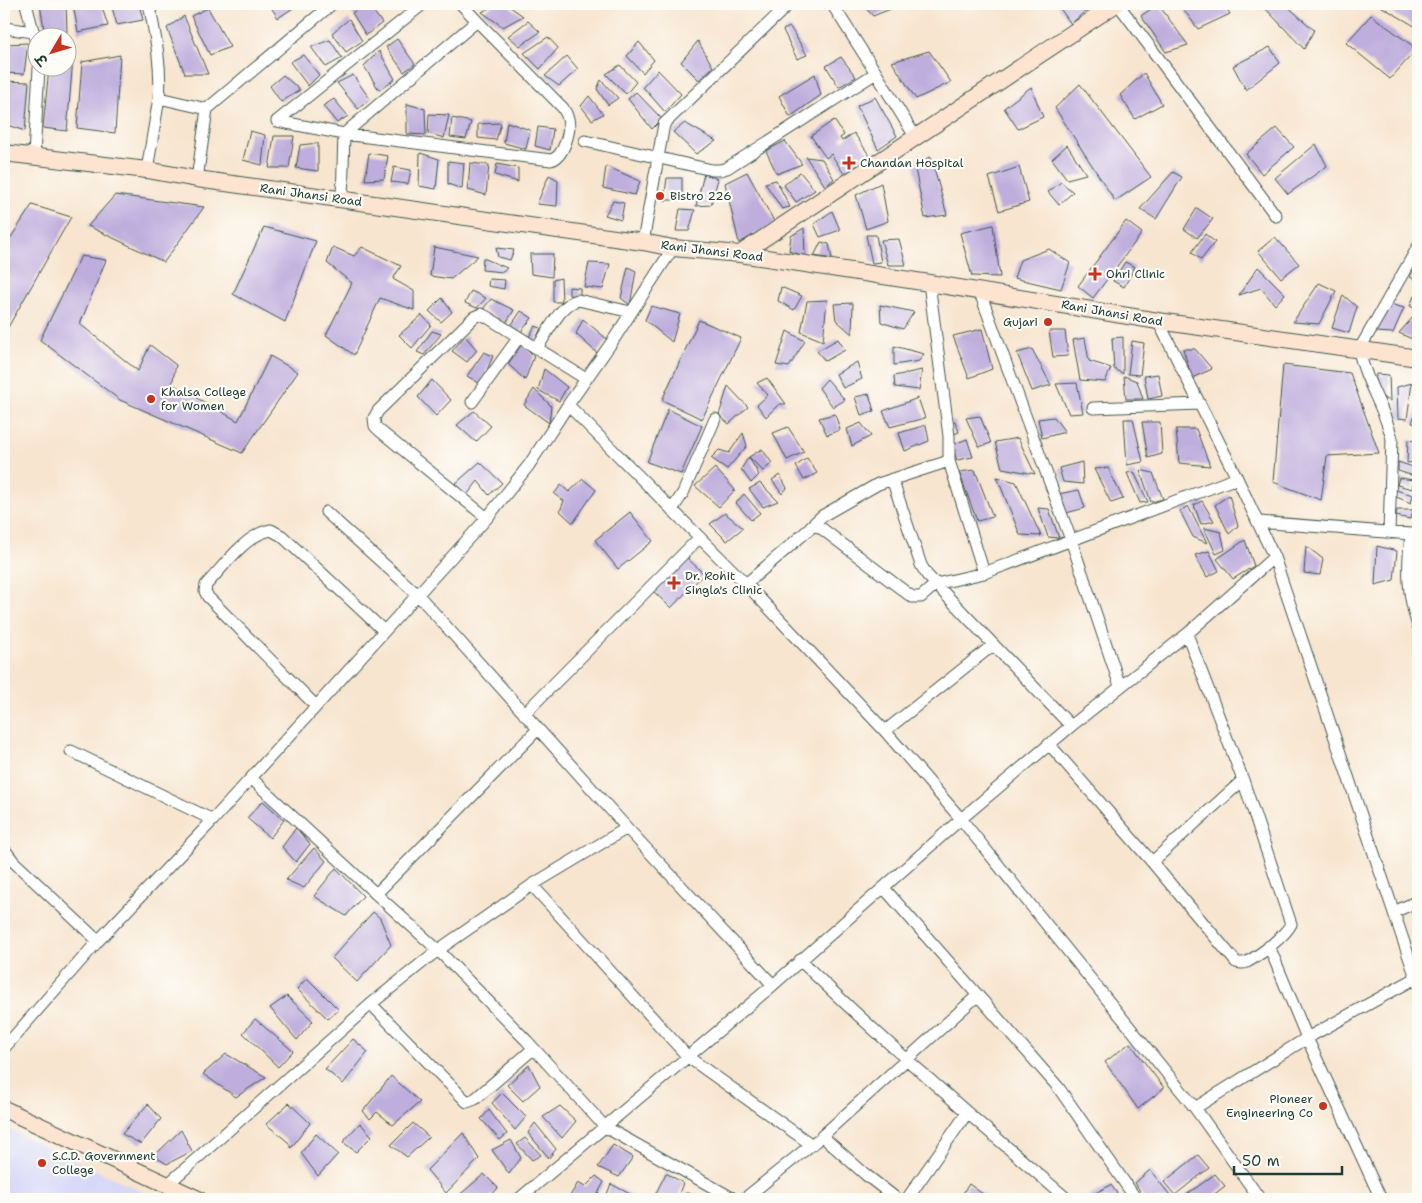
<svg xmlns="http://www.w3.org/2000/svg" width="1422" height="1203" viewBox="0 0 1422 1203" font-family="'Shantell Sans','Playpen Sans Deva',sans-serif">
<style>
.built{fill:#d7d7f8}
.building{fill:#beaddd}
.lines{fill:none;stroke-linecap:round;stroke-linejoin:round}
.street-casing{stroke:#3f564b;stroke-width:13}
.secondary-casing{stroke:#3f564b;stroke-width:18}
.street{stroke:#fff;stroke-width:11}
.secondary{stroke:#fde4d1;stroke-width:16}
.poi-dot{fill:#c8321e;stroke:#fdfcf7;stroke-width:2}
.labels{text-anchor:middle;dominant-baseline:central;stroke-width:4.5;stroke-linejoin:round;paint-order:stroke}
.poi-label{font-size:12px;fill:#1f3d34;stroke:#fdfcf7;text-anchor:start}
.street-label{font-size:12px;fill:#1f3d34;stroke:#fdfcf7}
</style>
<rect width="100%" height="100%" fill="#fdfcf7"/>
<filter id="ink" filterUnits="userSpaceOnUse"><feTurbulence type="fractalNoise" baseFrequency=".02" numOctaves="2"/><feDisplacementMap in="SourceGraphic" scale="10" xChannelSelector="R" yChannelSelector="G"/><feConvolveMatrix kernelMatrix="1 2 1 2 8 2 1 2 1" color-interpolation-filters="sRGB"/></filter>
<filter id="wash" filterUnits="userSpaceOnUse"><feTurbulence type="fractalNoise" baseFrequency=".0096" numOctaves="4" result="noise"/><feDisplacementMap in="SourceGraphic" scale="20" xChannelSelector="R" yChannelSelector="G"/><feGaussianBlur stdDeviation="1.12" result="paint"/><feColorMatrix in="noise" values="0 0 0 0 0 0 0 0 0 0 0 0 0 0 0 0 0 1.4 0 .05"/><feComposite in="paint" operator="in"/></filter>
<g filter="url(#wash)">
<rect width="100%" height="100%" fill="#f7e5cf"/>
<path class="built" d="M4 1127 158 1199H4Z"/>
<g id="blocks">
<path class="building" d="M40 4H66L67 32 45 35Z
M73 4H101L108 26 78 32Z
M111 4H139L143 20 117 25Z
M269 4H299L278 18Z
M365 4H368L382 23 366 35 352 13Z
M496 4H506L523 16 503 27 482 12Z
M862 4H903L873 16Z
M1057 4H1093L1071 24Z
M1158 4 1188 45 1166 52 1141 16Z
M1184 4H1224L1230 14 1198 29 1181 6Z
M1266 4H1285L1314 30 1304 49 1263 6Z
M1377 4H1418V28Z
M208 8 230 47 210 55 191 16Z
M1371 15 1417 49 1390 79 1346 43Z
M184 16 208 74H185L167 28Z
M349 19 362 41 346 52 332 33Z
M528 21 540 32 520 46 508 36Z
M790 27 807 55 797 59 783 30Z
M548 37 558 48 540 69 524 53Z
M397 39 415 64 404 72 386 47Z
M330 40 342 58 326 67 311 47Z
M698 41 713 67 699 80 681 62Z
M639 42 654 60 643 73 627 56Z
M28 43 24 74 4 73 5 44Z
M1270 47 1280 63 1246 90 1233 66Z
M379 51 395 79 379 90 364 66Z
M929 51 951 82 916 99 892 62Z
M120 55 115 133 77 128 82 62Z
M303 55 319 75 308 86 290 62Z
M567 56 578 69 559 86 545 76Z
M68 57 73 58 67 131 43 128 49 68H68Z
M841 57 856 77 839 87 826 66Z
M620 65 636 82 626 94 606 74Z
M658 70 681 94 665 112 643 87Z
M1144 73 1162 104 1135 119 1120 95Z
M815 74 821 95 790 117 779 96Z
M283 75 300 90 281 102 270 86Z
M353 75 370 99 358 109 337 83Z
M601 80 618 98 608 105 597 89Z
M4 81 29 82 25 131 4 124Z
M1080 84 1151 177 1115 201 1055 108Z
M1031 87 1043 117 1018 129 1004 108Z
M636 92 662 119 652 129 628 99Z
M589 96 603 114 592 120 581 106Z
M875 97 897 136 878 149 857 106Z
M334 99 348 116 337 123 323 106Z
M407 104 425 109 426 135 407 134Z
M429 114 449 115 444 138 428 133Z
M452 118 471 122 466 139 450 137Z
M834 120 844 135 840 138 842 141 854 133 874 162 848 180 831 154 826 158 811 136Z
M507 122 530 130 526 149 504 143Z
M501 123 496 140 478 138V124Z
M685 123 716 141 696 154 673 132Z
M538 127 553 129 550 150 535 146Z
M1277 128 1294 147 1262 174 1246 154Z
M250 131 265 135 262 165 243 160Z
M274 136H294L289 168H269Z
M785 141 802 164 777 174 766 151Z
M318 143V171L296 168 300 145Z
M1316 144 1327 166 1288 194 1275 178Z
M1067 145 1086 174 1067 179 1052 159Z
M369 153 388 156 384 179 365 180Z
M420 153 439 159 436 189 419 186Z
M806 157 822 159 834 179 825 186Z
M931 157 947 215 925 218 914 164Z
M448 161 464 163 462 189 448 184Z
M470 163 489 165 486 195 468 190Z
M497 164 518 168V182L495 175Z
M606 166 640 181 635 195 603 188Z
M394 167 411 170 408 184 391 182Z
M1019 167 1029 202 999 211 989 177Z
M747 172 775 223 739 243 725 183Z
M800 172 815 190 796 202 784 185Z
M1173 172 1182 177 1156 219 1140 209Z
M704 174 718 179 711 205 696 206Z
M549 175 558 180 557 206 537 204Z
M667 178H682V200H664Z
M776 180 790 207 782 209 765 183Z
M1061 182 1073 192 1059 205 1048 192Z
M881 183 888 221 866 229 856 195Z
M115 195 204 207 164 262 88 226Z
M613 201 624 203 621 220 605 215Z
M32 205 71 217 7 329 4 327V248Z
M1197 208 1213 219 1197 238 1184 229Z
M680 209 695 210 689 231H676Z
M832 211 840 230 820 237 814 224Z
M1126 221 1142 233 1093 298 1078 286Z
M993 225 1000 277 972 276 960 233Z
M264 227 316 241 285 322 233 294Z
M804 228 805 256 789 251 791 236Z
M1205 234 1215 242 1201 260 1192 252Z
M866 235H876L881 262 872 263Z
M1275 237 1299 264 1281 278 1258 251Z
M899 239 906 265H888L881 240Z
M821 242 829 244 832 259 814 256Z
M333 247 354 256 362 247 401 266 393 279 414 291V310L380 298 354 355 326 335 352 283 327 263Z
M434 247 478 256 451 279 430 276Z
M496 248 514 250 510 260 498 257Z
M1049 249 1070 263 1061 289 1014 278 1020 260Z
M530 254H553L552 277 531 274Z
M81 256 106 260 80 324 138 371 150 345 176 365 172 384 238 421 270 356 298 372 242 453 120 400 40 340Z
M483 258 507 268 503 272 482 270Z
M1418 258V281L1410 277Z
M1125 262 1135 267 1124 287 1113 281Z
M589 263 610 264 603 289 584 287Z
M628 267 636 271 630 305 621 298Z
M1258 267 1285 294 1275 305 1261 288 1239 295Z
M561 278 562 302H553V280Z
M489 279 505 280 504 289 488 286Z
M1319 283 1336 291 1319 324 1293 322Z
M569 287 580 288V296L569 295Z
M781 287 802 296 794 310 778 301Z
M471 291 486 298 477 308 465 303Z
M1343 295 1357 307 1349 333 1332 328Z
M1414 296 1418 298V310L1410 306Z
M442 298 452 312 441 322 429 311Z
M491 299 514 310 506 323 483 309Z
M827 300 823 341 801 332 807 301Z
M853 303 852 334 836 320 834 304Z
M1390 304 1404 308 1393 333 1376 332Z
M880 305 914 312 903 329 881 322Z
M651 306 680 314 672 342 645 320Z
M521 311 532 318 520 333 510 327Z
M422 315 431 325 412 348 399 335Z
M1414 316 1418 318V331L1414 340 1399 333Z
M583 319 607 339 597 353 576 334Z
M699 320 741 338 702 419 662 400Z
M535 326 541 328 535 341 529 337Z
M982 329 992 369 969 378 953 336Z
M432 331 441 334 424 355 417 352Z
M787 331 805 341 789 367 776 365Z
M1049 331H1065L1068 356 1053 357Z
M465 336 477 350 467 362 452 351Z
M1123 337V374L1114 369 1112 338Z
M1085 338 1089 361 1111 368 1105 382 1080 380 1073 340Z
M838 339 845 350 825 361 817 351Z
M1132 341 1144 343 1140 375 1128 374Z
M522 344 534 356 525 380 508 364Z
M894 346 924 354 919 361 894 365Z
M1032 349 1051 385 1032 391 1017 353Z
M1183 349H1195L1212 369 1192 378Z
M484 352 493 356 481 384 467 376Z
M857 362 862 379 843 388 836 374Z
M1283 365 1350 373 1379 453 1327 456 1321 500 1273 482Z
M544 369 567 387 559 401 538 390Z
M922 370 919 390 895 387 894 376Z
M1158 374 1162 396 1148 399 1144 376Z
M1376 374 1389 375 1390 401 1374 393Z
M1124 376 1137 381 1143 399H1126Z
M767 378 786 404H779L766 417 757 405 768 395 757 383Z
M827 379 845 400 833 407 819 388Z
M432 380 451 400 436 416 418 397Z
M1077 383 1083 413 1069 414 1056 384Z
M1412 383 1407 419 1398 418 1397 387Z
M728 386 748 407 729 424 719 415Z
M534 389 551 406 549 423 524 405Z
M869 394 874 411 861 415 855 397Z
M918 398 925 418 890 427 883 411Z
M1418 405V424L1412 423Z
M668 409 702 426 681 474 647 462Z
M474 411 491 426 476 442 457 425Z
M835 414 840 430 827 435 819 418Z
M980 416 991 443 979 447 966 418Z
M1054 417 1065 432 1042 438 1038 419Z
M1124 419H1133L1143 462 1127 465Z
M950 421H955L959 432 954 434Z
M1142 422H1160L1162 454 1148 458Z
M861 423 871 436 852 446 847 429Z
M926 425 929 441 905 451 899 433Z
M788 427 804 452 787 460 773 433Z
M1176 429H1196L1210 466 1179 463Z
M743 433 747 446 727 469 711 458 719 450 729 453Z
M1018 438 1035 474 1002 468 995 442Z
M967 439 973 457 957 460 952 445Z
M1408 440 1415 441V462L1407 463Z
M762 449 772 463 763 471 749 457 759 475 751 483 741 469 749 457Z
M807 458 817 473 804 480 796 466Z
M480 462 502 483 489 495 478 481 467 495 455 484Z
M1082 462 1083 484 1063 482 1059 468Z
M1398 462 1416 468 1414 476 1398 471Z
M715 468 735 490 719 507 695 486Z
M1108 468 1123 499 1111 503 1094 469Z
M975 470 993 517 977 521 959 472Z
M1140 470 1153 473 1163 499 1151 502Z
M1134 472 1148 502 1140 503 1127 473Z
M780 475 787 488 782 494 772 480Z
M997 477 1016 482 1041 536 1020 535Z
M1399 478 1414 480 1412 489 1397 485Z
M583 479 596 490 573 523 560 511 564 501 554 494 561 485 569 492Z
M760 483 778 501 763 507 749 489Z
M1079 490 1085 508 1066 513 1058 494Z
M1396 490 1413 495 1411 503 1394 496Z
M744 494 760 513 751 520 736 503Z
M1229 495 1238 526 1229 534 1215 505Z
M1202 501 1214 521 1201 524 1194 505Z
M1188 506 1207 543 1193 537 1180 511Z
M1038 508 1049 509 1059 538 1048 537Z
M1397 510H1414L1410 519 1396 516Z
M630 512 653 541 618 569 595 540Z
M725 513 743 528 727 541 710 524Z
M1204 528 1221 532 1225 550 1216 554Z
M1245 540 1254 566 1233 579 1217 559Z
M1306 546 1323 559 1320 575 1304 573Z
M1377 546 1397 551 1394 580 1375 585Z
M1209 551 1219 571 1207 577 1195 555Z
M684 555 704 574 671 608 651 589Z
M263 801 284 820 270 838 247 818Z
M296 828 310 844 296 862 282 847Z
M314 848 326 861 304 888 286 880Z
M336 868 363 896 346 916 314 896Z
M373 912 380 918 391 945 357 982 332 958Z
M307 978 339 1010 328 1019 297 989Z
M287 996 313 1021 297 1040 270 1008Z
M255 1019 293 1051 278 1067 243 1033Z
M353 1039 368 1052 343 1084 325 1069Z
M1130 1043 1164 1088 1138 1109 1105 1062Z
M226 1054 266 1077 236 1097 203 1074Z
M529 1065 540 1086 523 1101 507 1085Z
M391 1076 420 1102 393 1125 377 1112 370 1119 363 1111Z
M502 1093 526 1117 515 1130 492 1103Z
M289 1103 310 1123 291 1148 288 1142 266 1124Z
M148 1104 161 1119 141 1144 122 1134Z
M560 1106 576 1121 562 1138 543 1117Z
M489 1110 507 1134 500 1140 481 1119Z
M360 1123 372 1136 356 1152 343 1142Z
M413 1123 429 1137 407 1157 391 1145Z
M535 1123 556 1149 549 1158 528 1133Z
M181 1130 192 1151 167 1164 154 1156Z
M463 1133 479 1159 446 1193 427 1170Z
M316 1134 338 1154 318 1176 301 1153Z
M525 1138 541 1155 532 1160 517 1144Z
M511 1140 521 1158 509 1174 492 1150Z
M613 1145 633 1157 619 1177 598 1167Z
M1198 1155 1209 1168 1175 1195 1164 1182Z
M1150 1170 1173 1199H1145L1135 1183Z
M666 1173 683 1183 677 1199H653Z
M484 1174 498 1188 488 1199H458L456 1198Z
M1215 1174 1225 1186 1208 1199H1183L1182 1198Z
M596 1176 604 1182 595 1199H568L578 1183 585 1187Z
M611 1184 632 1195 629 1199H605Z
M969 1184 987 1197 986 1199H959Z
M1111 1185 1121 1199H1083Z
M686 1193 706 1196 705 1199H684Z"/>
</g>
</g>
<g filter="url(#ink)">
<use href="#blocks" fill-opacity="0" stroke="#3f564b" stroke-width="1"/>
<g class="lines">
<defs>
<path id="street" d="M26 4 38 50
M149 4C155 34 162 66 159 98
M461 4 477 21
M832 4 876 73 916 138
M1118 4 1276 216
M4 28 34 32
M277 121 344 134 551 160C564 157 571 130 568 119 567 115 565 111 563 108L477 21 344 134 342 199
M277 121 423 4
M585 141 712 170H720L727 168 876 73
M34 156 39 68
M147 170 159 98 207 109
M197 179 207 109 332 4
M643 242 664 124 789 4
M929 283 949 436V461L984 573
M979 290 1071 540 1120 686
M1158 321 1237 478 1274 557 1418 984
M537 348C547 334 561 303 578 300L631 312
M472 402 519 337
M568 405 746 584 885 731 961 819 1195 1108 1260 1199
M1093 408 1200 404
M892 479 921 565 927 575 1071 726
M672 510 683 493 715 419
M326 512 418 595 627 828 773 985
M487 518 380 431 375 426 374 418 378 411 474 317 481 314 487 317 586 379
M1259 522 1411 534
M810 527 822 516 878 484 949 461
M1389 533 1392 439C1385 408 1365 382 1359 350L1418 247
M1418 534H1411C1407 568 1407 593 1418 626
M746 584 814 525 821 528 912 597H921L936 584 984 573 1237 478
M316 706 208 597 205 591 206 585C223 567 246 534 271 530L282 536 384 631
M524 714 699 538
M885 731 993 645
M1049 744 1152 862 1236 962C1240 963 1243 964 1247 962 1260 955 1285 936 1291 924L1243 780 1187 634
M71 751 213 820
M251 778 376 894 438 950 527 1041 605 1127 734 1199
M4 849 14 862 98 941
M1152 862 1243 780
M532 885 688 1057 812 1145
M884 888 1058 1087 1136 1199
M376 894 538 729
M1394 912 1418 901
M1269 946 1307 1038 1381 1199
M800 960C886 1044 977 1121 1067 1199
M371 1004 467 1102 475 1099 533 1049
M4 1048 98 941 213 820 487 518 529 465 568 405 614 339 673 248
M1195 1108 1307 1038 1416 978
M168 1184 371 1004 438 950 532 885 627 828
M519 1199 773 985 961 819 1071 726 1187 634 1274 557
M744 1199 816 1141
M897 1199 866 1175 822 1136 978 995
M907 1199 967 1113"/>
<path id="secondary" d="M4 153 147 170 197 179 643 242 673 248 740 254 929 283 1158 321 1418 358
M740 254 1116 4
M4 1109 198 1199"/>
</defs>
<use href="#street" class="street-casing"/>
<use href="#secondary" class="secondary-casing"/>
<use href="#street" class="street"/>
<use href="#secondary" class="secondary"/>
</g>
</g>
<g class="poi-dot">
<path d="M846.5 155.5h5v5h5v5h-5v5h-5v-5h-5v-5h5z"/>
<circle cx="660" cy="196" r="5"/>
<path d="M1092.5 266.5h5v5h5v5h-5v5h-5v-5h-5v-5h5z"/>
<circle cx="1048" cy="322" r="5"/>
<circle cx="151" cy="399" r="5"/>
<path d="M671.5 575.5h5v5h5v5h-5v5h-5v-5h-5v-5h5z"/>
<circle cx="1323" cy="1106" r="5"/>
<circle cx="42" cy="1163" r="5"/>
</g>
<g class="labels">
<g class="poi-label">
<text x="860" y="163">Chandan Hospital</text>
<text x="670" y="196">Bistro 226</text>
<text x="1106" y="274">Ohri Clinic</text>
<text x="1038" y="322" text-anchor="end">Gujari</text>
<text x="161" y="392">Khalsa College<tspan x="161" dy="14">for Women</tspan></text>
<text x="685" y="576">Dr. Rohit<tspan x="685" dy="14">Singla's Clinic</tspan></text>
<text x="1313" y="1099" text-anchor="end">Pioneer<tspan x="1313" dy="14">Engineering Co</tspan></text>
<text x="52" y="1156">S.C.D. Government<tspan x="52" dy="14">College</tspan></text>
</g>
<g class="street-label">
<text transform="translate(311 195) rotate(8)">Rani Jhansi Road</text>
<text transform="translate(712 251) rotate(7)">Rani Jhansi Road</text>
<text transform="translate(1112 313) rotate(10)">Rani Jhansi Road</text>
</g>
</g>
<rect width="1422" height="1203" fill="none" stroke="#fdfcf7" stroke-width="20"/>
<g transform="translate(52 52) rotate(232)"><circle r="24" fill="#fdfcf7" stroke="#a4b0a9"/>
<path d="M0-4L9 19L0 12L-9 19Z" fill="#c8321e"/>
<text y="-8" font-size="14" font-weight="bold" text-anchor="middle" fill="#1f3d34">उ</text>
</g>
<path d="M1234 1166v8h108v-8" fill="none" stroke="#1f3d34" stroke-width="2.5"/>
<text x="1242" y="1166" font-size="15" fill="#1f3d34" stroke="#fdfcf7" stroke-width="4" paint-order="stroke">50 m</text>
</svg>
